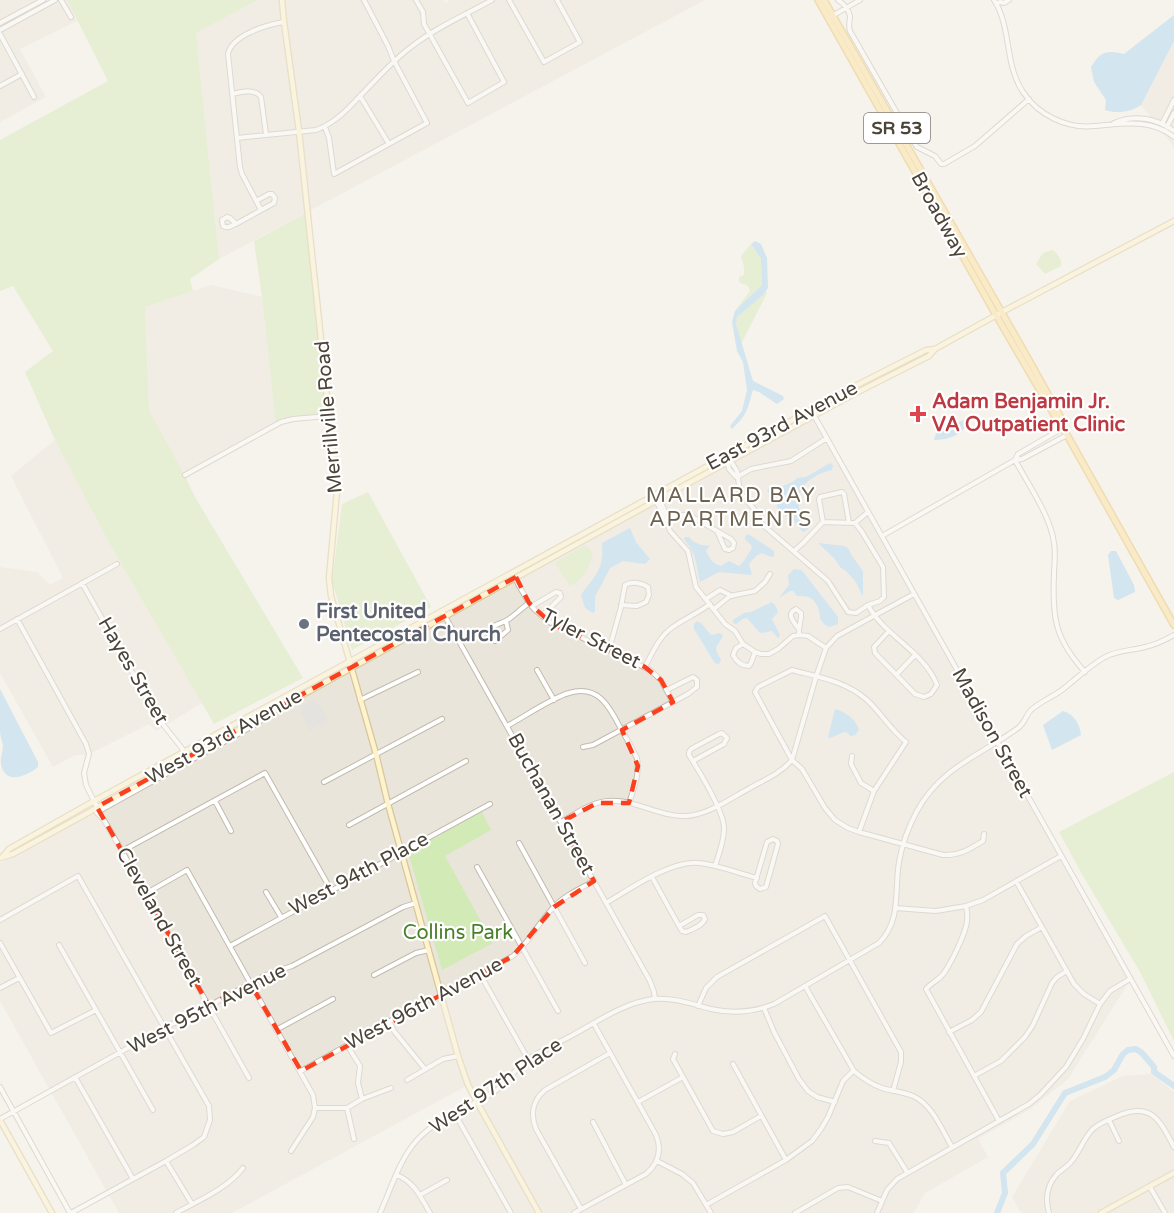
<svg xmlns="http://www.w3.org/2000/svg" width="1174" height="1213" viewBox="0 0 1174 1213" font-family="'Varela Round',sans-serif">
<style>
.residential{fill:#eae5da}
.green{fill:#d2eab5}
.parking{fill:#e5e3e0}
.water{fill:#a9d4f2}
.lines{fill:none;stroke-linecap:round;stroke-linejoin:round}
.river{stroke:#a9d4f2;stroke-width:6}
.street-casing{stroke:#c2bbae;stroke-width:6}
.secondary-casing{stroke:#d6c79b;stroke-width:7}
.primary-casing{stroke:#e6c16a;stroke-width:8}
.street{stroke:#fff;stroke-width:4}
.secondary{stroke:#fff3cd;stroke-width:4.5}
.primary{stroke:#ffe39c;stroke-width:5}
.marked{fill:none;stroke:#fc3f1d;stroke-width:4.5;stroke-dasharray:12 8;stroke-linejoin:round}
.health-dot{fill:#e0444e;stroke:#fff;stroke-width:2}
.worship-dot{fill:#6b7280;stroke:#fff;stroke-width:2}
.labels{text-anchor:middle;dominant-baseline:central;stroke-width:4.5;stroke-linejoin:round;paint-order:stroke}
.shield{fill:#fff;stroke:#817c74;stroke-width:1.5}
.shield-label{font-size:18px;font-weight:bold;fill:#4b4439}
.street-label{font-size:20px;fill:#4b4439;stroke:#fff}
.health-label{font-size:20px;font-weight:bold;fill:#be3a42;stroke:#fff;text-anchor:start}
.worship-label{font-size:20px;font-weight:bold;fill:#5b616d;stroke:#fff;text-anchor:start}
.park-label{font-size:20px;fill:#4a7f2a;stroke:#fff}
.neighbourhood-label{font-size:21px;letter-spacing:1.5px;fill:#6e6250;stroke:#fff}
</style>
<rect width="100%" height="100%" fill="#f6f3ec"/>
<path class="residential" d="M0 0H67L77 21 20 49 46 97 0 122Z
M258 0H444L446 3 450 0H705L219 259 196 33Z
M1174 41V147L1141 105Z
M211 285 262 297 276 425 183 472 149 410 145 307Z
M815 415 1131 979 1068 1079 1032 1108 978 1139 988 1157 925 1193 914 1212 912 1213H382L401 1169 414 1148 423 1137 436 1128 472 1108 468 1085 232 1213H119L0 1001V863Z
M55 440 108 541 202 703 156 731 149 724 89 754 75 755 53 767 0 673V567L37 572 50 585 63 578 11 476Z
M1151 1074 1174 1092V1213H1021L1012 1197 1070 1101 1123 1076Z"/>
<path class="green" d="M67 0H258L196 33 219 259 190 279 193 291 145 307 149 410 183 472 195 497 303 678 214 724 108 541 55 440 25 372 53 351 13 286 0 291V140L108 81Z
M308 212 328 416 293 419 276 425 262 297 254 241Z
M751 244 761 259 762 285 735 311 750 291 748 286 739 282V277L744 275V267L741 256Z
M1052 250C1058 254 1062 259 1061 266L1045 274 1036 264 1043 253Z
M765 291 767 293 741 344 736 324 737 317 762 296Z
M368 492 431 607 352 650 332 581 342 504Z
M583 546 588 547 593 554C590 566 582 581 570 586L555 563Z
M1174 772V1041L1140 972 1083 876 1059 832Z
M482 812 491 830 445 856 493 943 442 970 408 852Z"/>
<path class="parking" d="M313 699 316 703 318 702 328 721 310 731 301 713 302 706Z"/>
<path class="water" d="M1174 15V41L1141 105C1131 112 1117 114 1105 110L1106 100 1094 82 1091 67C1101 51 1106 50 1124 54Z
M755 241 761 244 767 258 768 288 762 296 737 317 736 324 753 381 783 396 784 399 777 404 759 392 753 390C747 410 748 414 732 429L730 426 742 411 747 390 743 362 737 351 732 322 735 311 762 285 761 259 751 244Z
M964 420 970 422C959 436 952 439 934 440L937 430Z
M830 463 833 465 832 470C828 471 823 472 818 475 794 486 794 508 808 529L804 532 802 531 794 521 779 511 774 498 767 491 769 488 780 487 793 482 797 478 806 477Z
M630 528 636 542 650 559 645 564 623 561 610 568 595 597V611L593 613 585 608 581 595C596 574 604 570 602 543Z
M748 534 774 551V556L771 557 762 553 756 556 749 564 752 575 719 572 700 582C696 564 697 554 684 539L685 537H689C693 543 703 547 710 545L706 551C709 558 713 564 721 566L729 561 739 566 744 561 752 548 751 545 745 539V537Z
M818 543 844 546 848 548 852 556 863 571V596L862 595 856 582 846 571 841 568 834 558Z
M1111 551H1116L1134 585 1135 592 1118 600 1114 598 1108 555Z
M794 569 801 570 804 573 838 617V624L829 627 825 625 820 619C821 612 816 599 808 597 805 596 801 596 797 596L793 591H790L779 598 789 585 788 575Z
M772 602 775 605 778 612 772 619 780 635 778 638 772 631 762 633 759 632 747 618 743 619 736 624 733 623V620L744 613 751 612Z
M697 621 702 624 711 635 720 633 723 635C717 649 712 645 721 660L720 663 717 664 715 663 694 629V624Z
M0 689 38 762V767C27 776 5 786 1 764 0 758 3 751 3 745 2 741 0 736 0 731 0 718 0 703 0 689Z
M835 709C844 711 857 720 859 730L855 735 850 736 848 733 844 732 830 738 828 737Z
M1063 711C1074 714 1080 725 1081 735L1052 750 1043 725Z"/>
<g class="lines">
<path class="river" d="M997 1213 1005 1193 1003 1173 1033 1144 1065 1093 1105 1077 1114 1070 1123 1054 1128 1050 1136 1049 1142 1053 1154 1067V1072L1174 1086"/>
<defs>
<path id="street" d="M61 0 71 17
M416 0 423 12 424 24 468 103 504 82 467 13
M509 0 544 62 580 42 557 0
M838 0C843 3 849 10 850 16 850 22 848 25 850 31L913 141 917 147 935 156 941 164H944L975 146 1029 99
M994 0C1012 28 1004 64 1023 92 1038 115 1067 129 1094 126 1123 124 1150 118 1174 137
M996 4 1000 2 1004 3 1009 0
M832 16 860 0
M0 23 43 0
M0 30 55 0
M0 34 34 97
M0 86 22 74
M232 94C242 92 254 88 261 97L266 134
M360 96 389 144
M1114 123C1134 114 1156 118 1174 131
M1162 124 1174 100
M325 127 329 138 334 174 427 123 394 61 388 46 364 0
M1167 127 1174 113
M237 138 316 130C335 123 347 110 360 96 377 79 392 61 411 47 435 28 465 15 492 0
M261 210 242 174 240 167 228 54C232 35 266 25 284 22
M236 224C231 226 228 229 223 226L222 220 227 217 230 218 236 224 274 203 275 198 272 194H269L256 201
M811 410 1174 1056
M726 456 729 469 736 477
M730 460 737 471 740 492 754 509 762 524 828 581 848 612 856 613 868 605 880 601 884 597 883 567 862 532 855 523
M1015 460C1028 484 1051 517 1054 543 1056 553 1054 565 1054 575 1052 618 1055 639 1085 672
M1015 460 1018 454 1063 428
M185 475 281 422 293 419 328 416
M737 477 751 469 791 461 827 438
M659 499 665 511 664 515 670 531 688 551 696 587 725 624 735 631 743 644 755 652 761 654H769L778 649 793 636 799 635 808 636 826 648
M656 500 662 513 664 515
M665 520 680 515H689L731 539 734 543 733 548 729 550 725 549 717 531
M823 522 819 499 820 497 842 492 844 494 849 523
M882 536 1015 460 1022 459 1067 435
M794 551 803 543 823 522 855 523 868 512
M515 577 518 584 529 603 535 610 551 623 650 670 661 680 673 702
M82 583 158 718 188 756
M706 599 720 590 732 596
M868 605C884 636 924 651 937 685L931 694 924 697 915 694 875 653 874 647 889 631
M532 606 556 592 560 593 561 597 542 616
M714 609 730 596 755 591 765 582 770 574
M442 611 650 981 654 992 655 999
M17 619 86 744 89 754 84 773 86 785 97 807V813L104 820 122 851 249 1078
M506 621 508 630 495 641 488 633C495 622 500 625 509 619 516 614 522 608 529 603
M798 628C793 621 786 614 796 609L801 613C802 620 798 627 799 635
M0 629 117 564
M743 644 736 648 733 655C736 661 741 666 749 666L751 663 755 652
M609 650 621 607 625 585C632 581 642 583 648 587L649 595 646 602 637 606 621 605
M645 667C652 654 658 639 669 630 681 620 697 614 710 604
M537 670 554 700
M897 674 915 655
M360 700 418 672
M507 726C524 717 551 698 569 693 599 684 610 708 621 729 627 739 632 748 637 758 640 774 634 788 629 803
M583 747 593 745 688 694 697 687V680L693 677 667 690
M852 756 851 764 861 783 874 791
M693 761 724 744 727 738 722 733 719 734 691 749 689 752V755C699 771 725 812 724 829 724 841 719 854 715 866
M324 782 442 719
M215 801 231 831
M101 810 258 723 260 721 256 712
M561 822C572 816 584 807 597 803 627 793 657 818 687 816 710 814 731 798 750 788 764 780 781 773 792 760L816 677 826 648 837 636 914 594
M349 825 466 761
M859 832 874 791 906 742C891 730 881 713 867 700 846 681 818 677 792 670L758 687 755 692 792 760 802 769 825 808 835 820 848 828 859 832 943 855C959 856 970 849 983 841L984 834
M773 839 777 841 778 844 766 887 760 889 756 886 755 883 767 842Z
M519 843 585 963
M122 851 265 773 331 890
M477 867 558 1011
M652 877 679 926 682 931 686 932C693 929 702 926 705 919L703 915H698L679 926
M1016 881 1074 984 1084 994 1100 1004
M266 892 281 917
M145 894 187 870 313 1095 315 1108 313 1117 291 1151
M606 903C630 889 671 860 699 863 718 865 738 873 757 878
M966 906C967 911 968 916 967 921 966 933 951 963 944 973 939 980 931 983 926 989L999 1121
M895 908 936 911 966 906 983 900 1061 856
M0 920 78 876 209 1106 210 1120 204 1137 193 1145 166 1161 71 1213
M0 943 51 1033 96 1010
M59 945 153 1110
M230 946 490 804
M480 974 528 1059
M374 975 416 953 429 950
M805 986 854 1071C862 1078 871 1084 882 1088 892 1091 903 1092 913 1096 932 1104 942 1130 952 1147
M0 988 19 978
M698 1006 706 988 717 977 825 916 901 1052V1062L893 1091
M764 1008 774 1032 799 1079 808 1091 817 1097 835 1102
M389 1021 394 1031 425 1069
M276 1030 333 999
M949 1032 972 1020 981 1012 1017 944 1026 936 1042 927
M347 1045 360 1066 358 1083 362 1099
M675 1054 673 1059 713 1131 723 1134 733 1132 761 1116
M733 1064 786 1160
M301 1071 419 1005 441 997 448 992 513 956C529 943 537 925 551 910 563 896 579 889 594 881
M974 1076 1001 1061 1025 1037 1033 1025 1052 983 1057 977 1067 971
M75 1077 133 1179
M407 1080 443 1059 458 1056
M0 1087 70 1213
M638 1102 683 1077
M315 1108H347L362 1099 391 1088
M347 1108 354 1139
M455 1114 511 1213
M0 1119 164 1028 209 1006 266 975 292 966 403 907 416 903
M1109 1120 1119 1141
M593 1122 626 1185
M875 1141 889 1143 907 1172
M166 1161 192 1204
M657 1161 682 1174 693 1183 711 1213
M397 1175C415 1183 420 1196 430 1213
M1150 1187 1165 1213
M420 1195 447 1180
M706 1205 786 1160 812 1141 821 1129 828 1117 843 1081 853 1071
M581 1209 536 1129C530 1114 533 1100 545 1090L610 1053
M176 1213C199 1200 227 1189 243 1168
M380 1213C391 1189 399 1160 417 1140 437 1118 469 1108 494 1092 507 1084 514 1069 527 1060 540 1051 556 1044 571 1036 597 1022 623 1003 653 999 673 997 692 1004 711 1009 733 1014 754 1012 774 1004L879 943C902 919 894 892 899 862 902 844 909 826 917 811 941 767 981 755 1018 728 1025 723 1026 715 1031 710 1040 702 1052 697 1062 690 1076 679 1089 666 1105 657 1118 650 1131 651 1145 647 1155 645 1165 640 1174 635
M574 1213 646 1174C659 1163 662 1150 656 1135L594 1024
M795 1213 838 1188 848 1187 882 1201
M877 1213 887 1190 897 1179 1029 1104 1040 1095 1066 1067 1083 1039 1100 1004 1110 991 1130 979
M1049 1213C1045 1199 1047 1185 1057 1174 1061 1170 1067 1167 1071 1162 1079 1153 1083 1140 1091 1131 1097 1124 1106 1121 1115 1117 1150 1101 1159 1118 1174 1147"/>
<path id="secondary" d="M282 0 284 22 299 131 337 491 329 578 331 596 376 754 388 804 458 1056 468 1085 477 1102 539 1213
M3 856 9 849 94 801 726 456 857 385 926 350 935 349
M0 858 13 854 659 499 852 395 929 356 935 349 1002 312 1174 221
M0 1120 52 1213
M1101 1213 1174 1173"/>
<path id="primary" d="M818 0 996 315 1056 418 1067 435 1174 625
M824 0 1030 362 1060 416 1062 424"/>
</defs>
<use href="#street" class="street-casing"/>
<use href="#secondary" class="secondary-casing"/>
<use href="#primary" class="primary-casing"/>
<use href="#street" class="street"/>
<use href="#secondary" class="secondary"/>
<use href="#primary" class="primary"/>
</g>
<path d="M0 0H1174V1213H0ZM516 577 529 603 551 623 645 667 661 680 673 702 622 730 638 766 629 803H597L561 822 594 881 554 907 513 956 301 1071 250 983 209 1006 97 807Z" fill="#f6f3ec" fill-opacity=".55" fill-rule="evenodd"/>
<path class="marked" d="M516 577 529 603 551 623 645 667 661 680 673 702 622 730 638 766 629 803H597L561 822 594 881 554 907 513 956 301 1071 250 983 209 1006 97 807Z"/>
<path class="health-dot" d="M915 405h6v6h6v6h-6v6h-6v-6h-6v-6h6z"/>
<circle class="worship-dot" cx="304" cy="624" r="6"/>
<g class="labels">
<rect class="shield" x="864" y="113" width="66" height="30" rx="4.5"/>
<g class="shield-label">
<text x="897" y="128">SR 53</text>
</g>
<g class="street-label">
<text transform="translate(939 215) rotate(61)">Broadway</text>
<text transform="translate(329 417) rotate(-95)">Merrillville Road</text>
<text transform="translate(782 426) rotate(-28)">East 93rd Avenue</text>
<text transform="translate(591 639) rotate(27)">Tyler Street</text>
<text transform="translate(133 671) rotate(60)">Hayes Street</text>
<text transform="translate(992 733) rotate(61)">Madison Street</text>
<text transform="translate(224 737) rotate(-29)">West 93rd Avenue</text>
<text transform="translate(551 804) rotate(61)">Buchanan Street</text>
<text transform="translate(359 874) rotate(-28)">West 94th Place</text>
<text transform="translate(159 917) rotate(61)">Cleveland Street</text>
<text transform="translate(424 1004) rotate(-28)">West 96th Avenue</text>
<text transform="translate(207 1009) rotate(-27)">West 95th Avenue</text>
<text transform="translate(496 1086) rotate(-34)">West 97th Place</text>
</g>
<g class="health-label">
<text x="932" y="402">Adam Benjamin Jr.<tspan x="932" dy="23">VA Outpatient Clinic</tspan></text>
</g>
<g class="worship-label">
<text x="316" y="612">First United<tspan x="316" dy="23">Pentecostal Church</tspan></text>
</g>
<g class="park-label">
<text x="458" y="933">Collins Park</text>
</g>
<g class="neighbourhood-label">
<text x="731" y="495">MALLARD BAY<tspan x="731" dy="24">APARTMENTS</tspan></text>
</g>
</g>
</svg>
